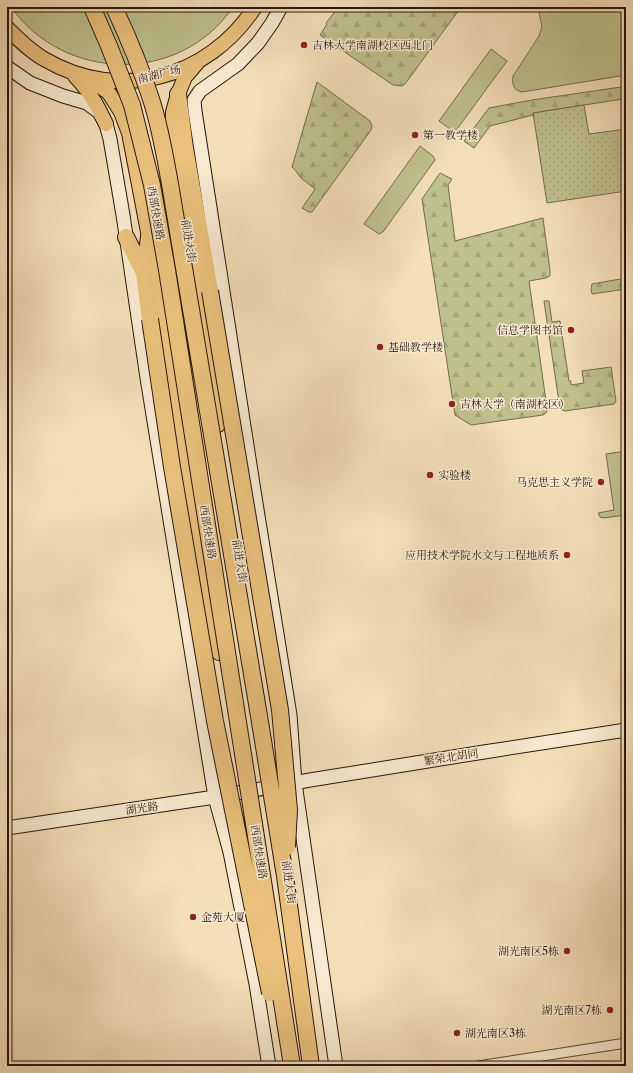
<svg xmlns="http://www.w3.org/2000/svg" width="633" height="1073" viewBox="0 0 633 1073" font-family="'Libre Caslon Text','Noto Serif SC',serif">
<style>
.grass{fill:#bfc18d;stroke:#746b4c}
.forest{fill:url(#forest-firs);stroke:#746b4c}
.park{fill:url(#park-dots);stroke:#746b4c}
.lines{fill:none;stroke-linecap:round;stroke-linejoin:round}
.street-casing{stroke:#5b4837;stroke-width:11}
.secondary-casing{stroke:#28150c;stroke-width:15}
.primary-casing{stroke:#28150c;stroke-width:16}
.highway-casing{stroke:#28150c;stroke-width:18}
.street{stroke:#f8ead2;stroke-width:9}
.secondary{stroke:#f8ead2;stroke-width:13}
.primary{stroke:#eac07c;stroke-width:14}
.highway{stroke:#eac07c;stroke-width:16}
.highway-bridge-casing{stroke:#28150c;stroke-width:18;stroke-linecap:butt}
.highway-bridge{stroke:#eac07c;stroke-width:16}
.poi-dot{fill:#8f2418;stroke:#f8ead2;stroke-width:1.5}
.labels{text-anchor:middle;dominant-baseline:central;stroke-width:3;stroke-linejoin:round;paint-order:stroke}
.poi-label{font-size:11px;fill:#28150c;stroke:#f8ead2;text-anchor:start}
.street-label{font-size:11px;fill:#28150c;stroke:#f8ead2}
</style>
<defs>
<pattern id="forest-firs" width="22" height="20" patternUnits="userSpaceOnUse"><rect width="22" height="20" fill="#bfc18d"/><path d="M5 1l3.5 6h-7zM16 11l3.5 6h-7z" fill="#a4a578"/></pattern>
<pattern id="park-dots" width="8" height="8" patternUnits="userSpaceOnUse"><rect width="8" height="8" fill="#bfc18d"/><path d="M2 2h.1M6 6h.1" fill="none" stroke="#a4a578" stroke-width="1.8" stroke-linecap="round"/></pattern>
</defs>
<rect width="100%" height="100%" fill="#f4dfb9"/>
<filter id="stains"><feTurbulence type="fractalNoise" baseFrequency=".005" numOctaves="4"/><feColorMatrix values="0 0 0 0 .2 0 0 0 0 .09 0 0 0 0 .02 0 0 0 .5 -.17"/></filter>
<radialGradient id="worn" r=".72"><stop offset=".6" stop-color="#630" stop-opacity="0"/><stop offset="1" stop-color="#630" stop-opacity=".3"/></radialGradient>
<path class="grass" d="M11 7H233C180 85 64 82 11 7Z
M538 7H626V75L522 92C513 90 512 84 513 76L539 36 542 27Z
M491 49 507 61 457 129 453 131 439 121Z
M420 146 433 156 435 160 383 232 379 234 364 224Z
M626 451V515L603 518 600 517 598 513 614 510 606 454Z"/>
<path class="forest" d="M337 7H461L405 84 402 86 393 85 320 35 327 24 326 23 337 9Z
M317 82 370 121 372 126 371 130 312 212H309L302 208 315 189 301 178 295 170 292 167Z
M621 87 623 99 533 113V115L490 126 474 148 464 141 489 108 532 100Z
M440 173 452 179 448 185 455 241 543 218 550 271V276L546 278 529 281 547 408V412L543 415 471 425 455 415 422 199Z
M626 278V289L592 294 591 289 592 284Z
M544 301H549L552 322 560 321 569 381H571V385L584 383 582 371 611 367 616 401 614 404 565 411 560 409Z"/>
<path class="park" d="M584 105 589 134 626 129V191L547 203 533 113Z"/>
<g class="lines">
<defs>
<path id="street" d="M478 1066 626 1043"/>
<path id="secondary" d="M281 7 272 23 258 43 238 64 200 91 194 100 195 111 255 497 290 715 295 783 336 1066
M7 67 30 83 63 96 87 103 99 112 106 124 110 139 123 215 147 378 215 797 230 852 256 984 269 1066
M7 828 215 797 310 780 484 752 626 730"/>
<path id="primary" d="M7 28C18 39 30 51 44 59 119 103 208 79 255 7
M197 63 185 77 178 94 173 112 172 137 218 425
M75 76C90 92 96 103 106 124
M88 77 109 93 121 112 129 133 165 320 196 523 219 653"/>
<path id="highway" d="M178 94 185 148 210 291
M126 237 144 273 150 319
M144 273 149 237"/>
</defs>
<use href="#street" class="street-casing"/>
<use href="#secondary" class="secondary-casing"/>
<use href="#primary" class="primary-casing"/>
<use href="#highway" class="highway-casing"/>
<use href="#street" class="street"/>
<use href="#secondary" class="secondary"/>
<use href="#primary" class="primary"/>
<use href="#highway" class="highway"/>
<defs>
<path id="highway-bridge" d="M92 7 109 46 132 105 152 185 167 270 292 1066
M114 7C128 37 141 68 151 99 160 126 165 156 170 184L259 716 285 876 311 1066
M210 291 280 710 289 810 287 847
M150 319 172 467 215 721 270 993"/>
</defs>
<use href="#highway-bridge" class="highway-bridge-casing"/>
<use href="#highway-bridge" class="highway-bridge"/>
</g>
<g class="poi-dot">
<circle cx="304" cy="45" r="4"/>
<circle cx="415" cy="135" r="4"/>
<circle cx="571" cy="330" r="4"/>
<circle cx="380" cy="347" r="4"/>
<circle cx="452" cy="404" r="4"/>
<circle cx="430" cy="475" r="4"/>
<circle cx="601" cy="482" r="4"/>
<circle cx="567" cy="555" r="4"/>
<circle cx="193" cy="917" r="4"/>
<circle cx="567" cy="951" r="4"/>
<circle cx="610" cy="1010" r="4"/>
<circle cx="457" cy="1033" r="4"/>
</g>
<g class="labels">
<g class="poi-label">
<text x="312" y="45">吉林大学南湖校区西北门</text>
<text x="423" y="135">第一教学楼</text>
<text x="563" y="330" text-anchor="end">信息学图书馆</text>
<text x="388" y="347">基础教学楼</text>
<text x="460" y="404">吉林大学（南湖校区）</text>
<text x="438" y="475">实验楼</text>
<text x="593" y="482" text-anchor="end">马克思主义学院</text>
<text x="559" y="555" text-anchor="end">应用技术学院水文与工程地质系</text>
<text x="201" y="917">金苑大厦</text>
<text x="559" y="951" text-anchor="end">湖光南区5栋</text>
<text x="602" y="1010" text-anchor="end">湖光南区7栋</text>
<text x="465" y="1033">湖光南区3栋</text>
</g>
<g class="street-label">
<text transform="translate(159 74) rotate(-14)">南湖广场</text>
<text transform="translate(156 213) rotate(80)">西部快速路</text>
<text transform="translate(189 241) rotate(81)">前进大街</text>
<text transform="translate(208 532) rotate(81)">西部快速路</text>
<text transform="translate(240 561) rotate(81)">前进大街</text>
<text transform="translate(451 757) rotate(-9)">繁荣北胡同</text>
<text transform="translate(142 808) rotate(-8)">湖光路</text>
<text transform="translate(259 852) rotate(81)">西部快速路</text>
<text transform="translate(289 882) rotate(82)">前进大街</text>
</g>
</g>
<rect width="633" height="1073" fill="none" stroke="#f4dfb9" stroke-width="24"/>
<rect x="8" y="8" width="617" height="1057" fill="none" stroke="#28150c" stroke-width="2"/>
<rect x="12" y="12" width="609" height="1049" fill="none" stroke="#28150c"/>
<rect width="100%" height="100%" filter="url(#stains)"/>
<rect width="100%" height="100%" fill="url(#worn)"/>
</svg>
